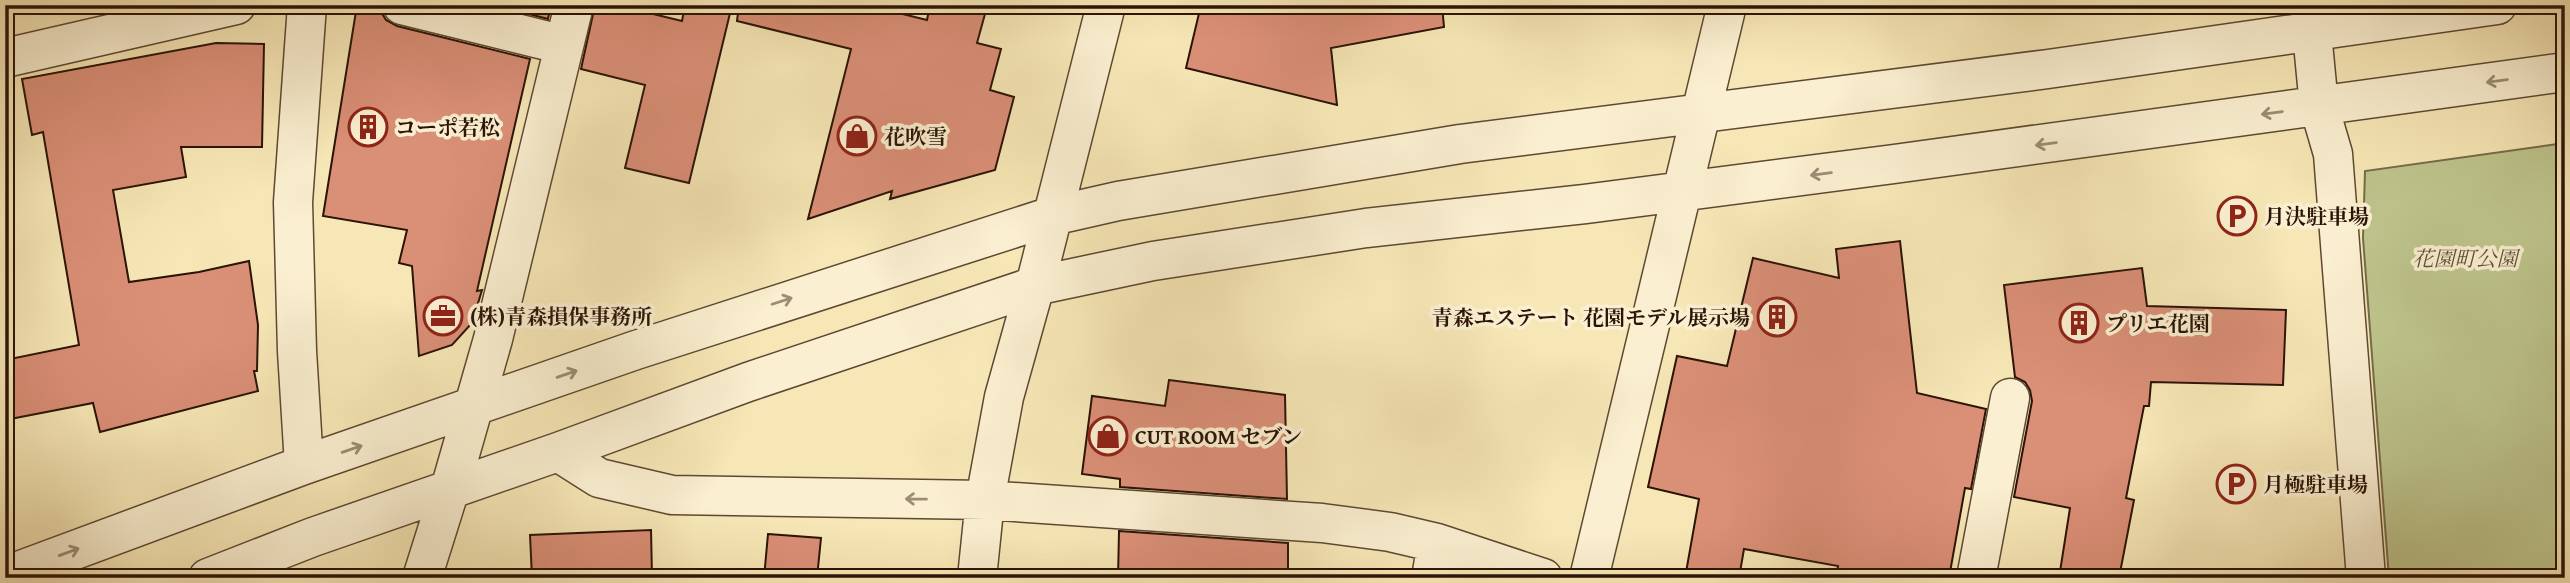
<svg xmlns="http://www.w3.org/2000/svg" width="2570" height="583" viewBox="0 0 2570 583" font-family="'Gentium Book Plus','Noto Serif JP',serif">
<style>
.green{fill:#bec58d;stroke:#746c4a;stroke-width:2}
.building{fill:#da8f77;stroke:#2b1307;stroke-width:2}
.lines{fill:none;stroke-linecap:round;stroke-linejoin:round}
.minor-casing{stroke:#5e4833;stroke-width:41}
.minor{stroke:#faefd0;stroke-width:38}
.oneway{stroke:#9d8c76}
.labels{text-anchor:middle;dominant-baseline:central;stroke-width:7;stroke-linejoin:round;paint-order:stroke}
.poi-label{font-size:21px;font-weight:bold;fill:#2b1307;stroke:#faefd0;text-anchor:start}
.park-label{font-size:21px;font-style:italic;fill:#5e5136;stroke:#faefd0}
</style>
<rect width="100%" height="100%" fill="#f7e7b6"/>
<filter id="stains"><feTurbulence type="fractalNoise" baseFrequency=".00286" numOctaves="4"/><feColorMatrix values="0 0 0 0 .2 0 0 0 0 .09 0 0 0 0 .02 0 0 0 .5 -.17"/></filter>
<radialGradient id="worn" r=".72"><stop offset=".6" stop-color="#630" stop-opacity="0"/><stop offset="1" stop-color="#630" stop-opacity=".3"/></radialGradient>
<path class="green" d="M2565 143V578H2389L2363 238 2365 171Z"/>
<path class="building" d="M357 5H381V12L386 20 397 26 530 59 477 291 482 290 472 323 452 345 419 356 412 266 399 263 407 230 323 216Z
M494 5H551L548 19Z
M595 5H616L682 21 685 5H732L689 183 625 168 645 85 581 69Z
M739 5H866L927 20 930 5H951L985 14 977 43 1001 49 990 90 1014 97 995 170 890 199 892 191 808 219 851 49 737 21Z
M1201 5H1442L1444 27 1331 48 1337 105 1186 68Z
M216 43 264 44 262 147H181L186 177 113 190 129 282 199 272 249 261 258 325 257 371H254L258 391 100 432 93 403 5 420V360L79 345 43 132 32 135 22 79Z
M1900 241 1917 393 1986 409 1971 489 1965 488 1949 578H1836L1838 566 1744 549 1739 578H1685L1699 499 1648 487 1677 356 1727 366 1753 258 1839 278 1836 249Z
M2142 268 2147 306 2286 310 2283 385 2151 382 2149 406H2144L2126 498 2134 500 2119 578H2059L2070 508 2014 497 2032 401 2030 390 2025 382 2015 377 2004 285Z
M1169 380 1285 395 1287 499 1120 487V479L1082 474 1092 396 1165 406Z
M651 530 652 576 532 578 530 535Z
M1119 531 1288 543V578H1118Z
M768 534 821 538 817 578H764Z"/>
<g class="lines">
<defs>
<path id="minor" d="M402 5 564 45
M2312 33 2319 106 2333 154 2366 578
M5 58 236 5
M558 452 599 478 672 495 985 500 1322 523 1390 532 1437 543 1543 578
M304 465 297 351 293 202 307 5
M5 576 304 465 636 350 1052 216 1118 201 1460 144 2048 69 2497 5
M208 578 313 537 558 452 748 382 1035 286 1153 261 1366 228 1585 204 1894 164 2565 72
M422 578 450 489 493 339 574 5
M977 578 985 500 1004 397 1035 286 1106 5
M1431 578 1437 543
M1589 578 1727 5
M1976 578 2010 398"/>
</defs>
<use href="#minor" class="minor-casing"/>
<use href="#minor" class="minor"/>
</g>
<defs><path id="oneway-shaft" d="M-6 0H5M1.5-3L5.5 0L1.5 3" fill="none" stroke-width="1.6" stroke-linecap="round" stroke-linejoin="round" transform="scale(1.75)"/></defs>
<g class="oneway">
<use href="#oneway-shaft" transform="translate(2497 81) rotate(172)"/>
<use href="#oneway-shaft" transform="translate(2272 113) rotate(172)"/>
<use href="#oneway-shaft" transform="translate(2046 144) rotate(172)"/>
<use href="#oneway-shaft" transform="translate(1821 174) rotate(173)"/>
<use href="#oneway-shaft" transform="translate(782 301) rotate(-18)"/>
<use href="#oneway-shaft" transform="translate(567 374) rotate(-19)"/>
<use href="#oneway-shaft" transform="translate(352 449) rotate(-19)"/>
<use href="#oneway-shaft" transform="translate(916 499) rotate(-179)"/>
<use href="#oneway-shaft" transform="translate(69 552) rotate(-20)"/>
</g>
<defs>
<symbol id="building-ring" viewBox="-11 -11 22 22"><circle r="9.5" fill="#faefd0" stroke="#8f2418" stroke-width="1.5"/><path d="M-4-6H4V6H1V3H-1V6H-4ZM-2.5-4.3h1.7v1.8h-1.7ZM.8-4.3h1.7v1.8H.8ZM-2.5-1h1.7V.8h-1.7ZM.8-1h1.7V.8H.8Z" fill="#8f2418"/></symbol>
<symbol id="shop-ring" viewBox="-11 -11 22 22"><circle r="9.5" fill="#faefd0" stroke="#8f2418" stroke-width="1.5"/><path d="M-5-2.5h2.3a2.7 3.5 0 0 1 5.4 0H5L5.5 6h-11ZM-1.5-2.5h3a1.5 2.3 0 0 0-3 0Z" fill="#8f2418"/></symbol>
<symbol id="parking-ring" viewBox="-11 -11 22 22"><circle r="9.5" fill="#faefd0" stroke="#8f2418" stroke-width="1.5"/><path d="M-3.5-5.5H1a3.5 3.5 0 0 1 0 7H-1V5.5H-3.5ZM-1-3.4V-.6H.8a1.4 1.4 0 0 0 0-2.8Z" fill="#8f2418"/></symbol>
<symbol id="office-ring" viewBox="-11 -11 22 22"><circle r="9.5" fill="#faefd0" stroke="#8f2418" stroke-width="1.5"/><path d="M-6-3h4V-5.5h4V-3h4V5H-6ZM-1-4.5V-3h2v-1.5ZM-6 0V1H6V0Z" fill="#8f2418"/></symbol>
</defs>
<g fill-rule="evenodd">
<use href="#building-ring" x="346" y="105" width="44" height="44"/>
<use href="#shop-ring" x="835" y="114" width="44" height="44"/>
<use href="#parking-ring" x="2215" y="194" width="44" height="44"/>
<use href="#office-ring" x="421" y="294" width="44" height="44"/>
<use href="#building-ring" x="1755" y="295" width="44" height="44"/>
<use href="#building-ring" x="2057" y="301" width="44" height="44"/>
<use href="#shop-ring" x="1086" y="414" width="44" height="44"/>
<use href="#parking-ring" x="2214" y="462" width="44" height="44"/>
</g>
<g class="labels">
<g class="poi-label">
<text x="395" y="127">コーポ若松</text>
<text x="884" y="136">花吹雪</text>
<text x="2264" y="216">月決駐車場</text>
<text x="470" y="316">(株)青森損保事務所</text>
<text x="1750" y="317" text-anchor="end">青森エステート 花園モデル展示場</text>
<text x="2106" y="323">プリエ花園</text>
<text x="1135" y="436">CUT ROOM セブン</text>
<text x="2263" y="484">月極駐車場</text>
</g>
<g class="park-label">
<text x="2465" y="258">花園町公園</text>
</g>
</g>
<rect width="2570" height="583" fill="none" stroke="#f7e7b6" stroke-width="28"/>
<rect x="7" y="7" width="2556" height="569" fill="none" stroke="#2b1307" stroke-width="3.5"/>
<rect x="14" y="14" width="2542" height="555" fill="none" stroke="#2b1307" stroke-width="2"/>
<rect width="100%" height="100%" filter="url(#stains)"/>
<rect width="100%" height="100%" fill="url(#worn)"/>
</svg>
